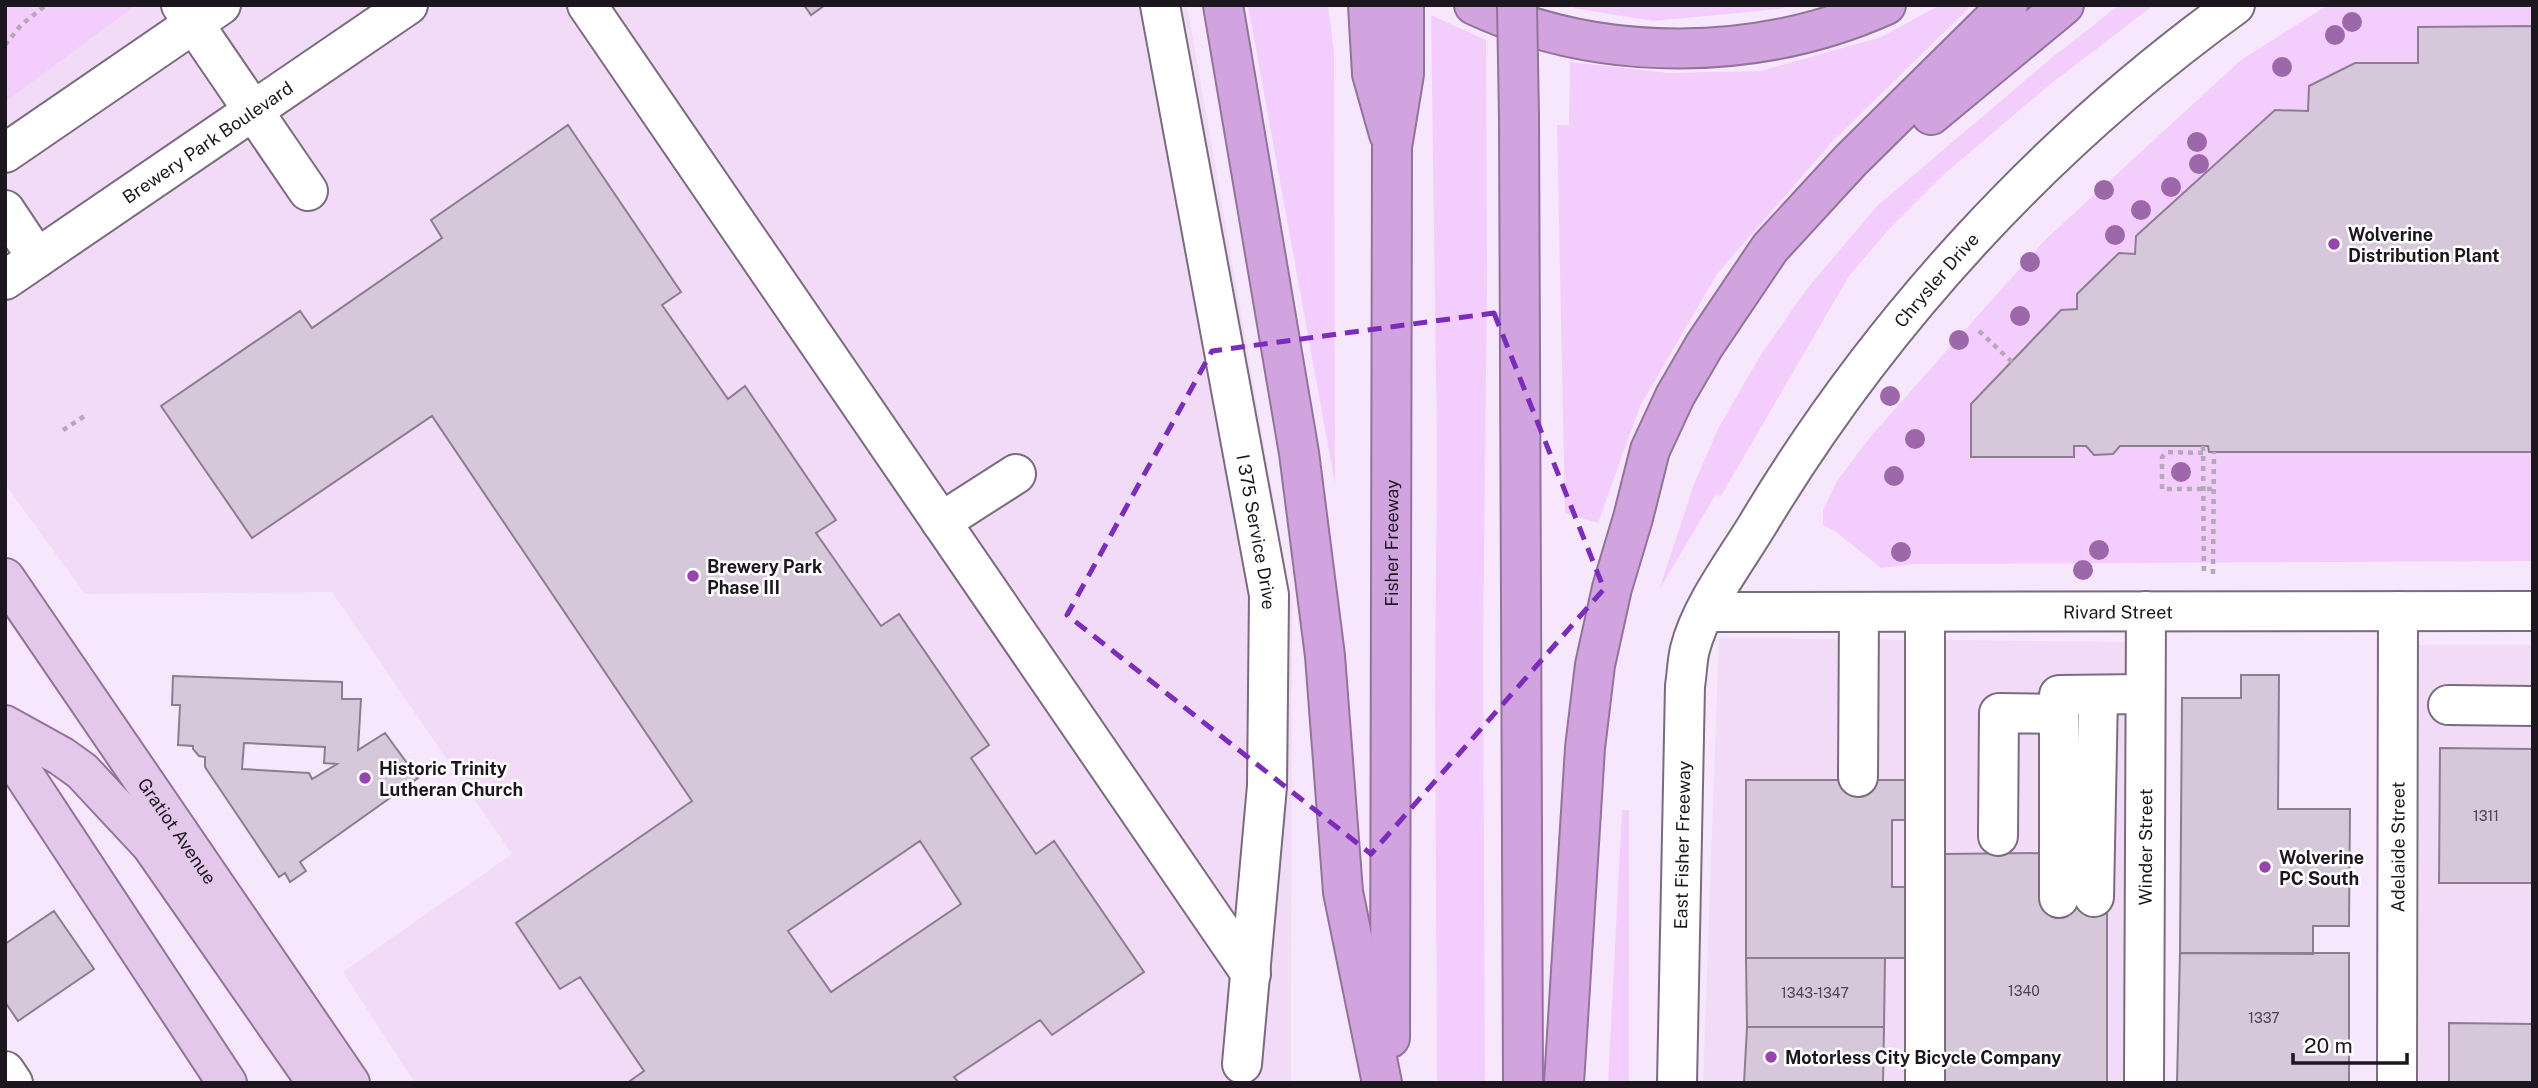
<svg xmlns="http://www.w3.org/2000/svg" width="2538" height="1088" viewBox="0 0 2538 1088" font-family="'Public Sans',sans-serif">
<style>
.built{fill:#f1dbf7}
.green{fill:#f3cefd}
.building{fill:#d7c7db;stroke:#8c7d90;stroke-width:2;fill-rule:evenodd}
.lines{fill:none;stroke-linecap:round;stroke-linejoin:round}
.minor-casing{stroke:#7a6b7e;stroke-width:42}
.major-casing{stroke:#92739b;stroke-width:42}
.highway-casing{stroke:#92739b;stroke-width:42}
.path{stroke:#b5a9b9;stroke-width:4.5;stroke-dasharray:5 5;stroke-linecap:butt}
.minor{stroke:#fff;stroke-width:38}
.major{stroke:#e4c8ec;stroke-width:38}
.highway{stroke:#d2a4df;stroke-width:38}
.highway-bridge-casing{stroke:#92739b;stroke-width:42;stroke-linecap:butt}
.highway-bridge{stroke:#d2a4df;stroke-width:38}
.tree{fill:#9d68aa}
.marked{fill:none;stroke:#7b2cbf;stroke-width:5;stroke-dasharray:14 9;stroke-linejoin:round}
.poi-dot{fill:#9943b0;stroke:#fff;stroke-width:2.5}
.labels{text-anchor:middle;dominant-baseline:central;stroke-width:5;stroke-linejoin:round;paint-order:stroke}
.number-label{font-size:14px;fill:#4b434d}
.street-label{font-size:18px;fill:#1c171e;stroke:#fff}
.poi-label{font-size:18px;font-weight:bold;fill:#1c171e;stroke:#fff;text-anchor:start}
</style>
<rect width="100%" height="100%" fill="#f7e7fc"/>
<path class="built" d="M5 5H1187L1292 604 1291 1083H415L343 972 512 854 332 592 85 594 5 484Z
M1719 638 2137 642 2132 1083H1703Z
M2419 645H2533V1083H2419Z"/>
<path class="green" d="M5 5H136L5 102Z
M1248 5H1328L1334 52 1335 484Z
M1573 5H1791L1780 9 1653 21 1573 8Z
M1940 5H1972L1832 142 1717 274 1640 406 1598 523 1565 513 1557 125H1569L1570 62 1669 73 1761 71 1881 37Z
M2119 5H2154L2053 82 1943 175 1890 228 1849 276 1721 496 1716 494 1659 590 1694 484 1718 429 1760 356 1806 290 1876 207 2049 60Z
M2328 5H2533V561L1915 564 1881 568 1835 531 1823 525V510L1837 481 1871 436 2045 240 2241 60Z
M1431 15 1486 40 1487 282 1483 655 1485 1083H1437L1435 698 1437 447Z
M1622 810H1629V1083H1608Z"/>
<path class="building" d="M804 5H825L811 15Z
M2533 26V452H2209L2208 446H2120L2113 454 2094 455 2086 446H2074V457H1971V404L2061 310 2077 309V294L2119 253 2135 254 2136 236 2275 110 2308 111 2309 86 2355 63H2418V27Z
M568 125 681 292 662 305 728 399 745 386 836 520 816 533 881 626 899 614 989 745 971 758 1036 854 1054 841 1144 972 1052 1035 1040 1020 954 1077 959 1083H627L644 1071 580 977 560 989 516 923 692 801 432 416 252 538 161 406 300 311 312 328 442 238 431 220ZM920 841 961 904 831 992 788 931Z
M2241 675H2279L2278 809H2350L2349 926H2313V954L2180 953 2182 698H2241Z
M173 676 342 682V699H361L358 750 385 733 418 778 300 862 306 871 290 882 285 873 279 877 205 767V757L199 756 193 749V746L178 745 180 705H172ZM244 743 325 747 324 763 337 764 312 779 309 773 242 769Z
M2440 748 2533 749V883H2439Z
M1746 780H1908V820H1892V887H1908L1909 958H1746Z
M2045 853 2107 898V1083H1942V854Z
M54 911 94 969 18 1021 5 1002V944Z
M2180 953H2349V1083H2177Z
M1746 958H1885L1884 1027H1747Z
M2449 1023 2533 1024V1083H2449Z
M1747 1027H1884L1883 1083H1744Z"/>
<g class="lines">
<defs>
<g id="minor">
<path d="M181 5 308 191"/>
<path d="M587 5 1251 974"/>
<path id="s1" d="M1160 5 1269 595 1267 786 1242 1064"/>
<path d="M5 153 221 5"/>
<path d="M5 210 37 258"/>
<path id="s2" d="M5 280 408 5"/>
<path d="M941 522 1016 474"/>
<path id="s3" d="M1705 612 2533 611"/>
<path d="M2448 705 2533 706"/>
<path d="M1858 777 1859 612"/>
<path d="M1998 836 1999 713 2059 714"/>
<path d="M2094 897 2098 695"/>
<path d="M2059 898V695L2145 694"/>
<path d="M5 1071 13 1083"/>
<path id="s4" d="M1677 1083 1685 686C1687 674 1687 661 1690 649 1701 606 1735 562 1758 524 1879 322 2044 143 2235 5"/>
<path d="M1925 1083V612"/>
<path id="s5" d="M2144 1083 2146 611"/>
<path id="s6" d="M2397 1083 2398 611"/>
</g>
<g id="major">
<path id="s7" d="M5 578 350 1083"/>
<path d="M5 725 61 756 82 771 151 845 317 1083"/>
<path d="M5 746 227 1083"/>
</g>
<g id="highway">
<path d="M1223 5 1299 453 1325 656 1343 892 1382 1083"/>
<path d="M1368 5 1372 74 1389 134"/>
<path d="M1474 5C1601 64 1759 62 1886 5"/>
<path d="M1931 115 2064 5"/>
<path d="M1519 117 1523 1083"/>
<path id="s8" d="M1390 1038 1392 147 1404 74V5"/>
<path d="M1564 1083 1585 748 1595 665 1612 588 1633 518 1650 450 1675 396 1704 346 1770 248 1851 160 2008 5"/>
</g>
</defs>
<use href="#minor" class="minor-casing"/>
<use href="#major" class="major-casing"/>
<use href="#highway" class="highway-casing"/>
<path class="path" d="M5 45 21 25 46 5
M1979 331 2012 362
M63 430 86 415
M2203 446 2204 575
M2203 453 2167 452 2162 457V489H2214
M2213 574 2214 452"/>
<use href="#minor" class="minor"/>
<use href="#major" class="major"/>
<use href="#highway" class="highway"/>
<defs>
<path id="highway-bridge" d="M1517 5 1519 117"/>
</defs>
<use href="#highway-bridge" class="highway-bridge-casing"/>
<use href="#highway-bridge" class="highway-bridge"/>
</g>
<g class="tree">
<circle cx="2352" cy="22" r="10"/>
<circle cx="2335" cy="35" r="10"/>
<circle cx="2282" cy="67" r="10"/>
<circle cx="2197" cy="142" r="10"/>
<circle cx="2199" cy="164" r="10"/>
<circle cx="2171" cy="187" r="10"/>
<circle cx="2104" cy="190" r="10"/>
<circle cx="2141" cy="210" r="10"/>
<circle cx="2115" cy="235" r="10"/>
<circle cx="2030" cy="262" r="10"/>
<circle cx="2020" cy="316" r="10"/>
<circle cx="1959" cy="340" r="10"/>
<circle cx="1890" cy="396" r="10"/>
<circle cx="1915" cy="439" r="10"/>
<circle cx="2181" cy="472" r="10"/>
<circle cx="1894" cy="476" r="10"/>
<circle cx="2099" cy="550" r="10"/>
<circle cx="1901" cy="552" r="10"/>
<circle cx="2083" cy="570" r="10"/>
</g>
<path class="marked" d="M1494 313 1604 589 1371 854 1067 615 1212 351Z"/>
<g class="poi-dot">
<circle cx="2334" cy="244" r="7"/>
<circle cx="693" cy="576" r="7"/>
<circle cx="365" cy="778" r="7"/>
<circle cx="2265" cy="867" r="7"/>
<circle cx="1771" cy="1057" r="7"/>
</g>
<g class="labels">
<g class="number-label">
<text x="2486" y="816">1311</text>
<text x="2024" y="991">1340</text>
<text x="1815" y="993">1343-1347</text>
<text x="2264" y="1018">1337</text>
</g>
<g class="street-label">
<text stroke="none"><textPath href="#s2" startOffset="245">Brewery Park Boulevard</textPath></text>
<text stroke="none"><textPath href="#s4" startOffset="880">Chrysler Drive</textPath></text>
<text stroke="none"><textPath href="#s1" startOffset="536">I 375 Service Drive</textPath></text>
<text stroke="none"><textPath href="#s8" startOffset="495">Fisher Freeway</textPath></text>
<text stroke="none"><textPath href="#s3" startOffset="413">Rivard Street</textPath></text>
<text stroke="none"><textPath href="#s7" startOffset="306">Gratiot Avenue</textPath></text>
<text stroke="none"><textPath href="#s4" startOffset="238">East Fisher Freeway</textPath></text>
<text stroke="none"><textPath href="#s5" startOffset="236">Winder Street</textPath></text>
<text stroke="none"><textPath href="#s6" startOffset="236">Adelaide Street</textPath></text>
</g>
<g class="poi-label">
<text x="2348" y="234">Wolverine<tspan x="2348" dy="21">Distribution Plant</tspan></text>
<text x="707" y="566">Brewery Park<tspan x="707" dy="21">Phase III</tspan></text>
<text x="379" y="768">Historic Trinity<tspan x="379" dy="21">Lutheran Church</tspan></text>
<text x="2279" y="857">Wolverine<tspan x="2279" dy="21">PC South</tspan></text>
<text x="1785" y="1057">Motorless City Bicycle Company</text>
</g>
</g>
<rect width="2538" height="1088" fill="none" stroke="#1c171e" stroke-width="14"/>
<path d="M2293 1053v10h114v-10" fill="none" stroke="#1c171e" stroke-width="3.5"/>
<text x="2304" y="1053" font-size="21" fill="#1c171e" stroke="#ffffff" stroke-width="5" paint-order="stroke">20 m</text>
</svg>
